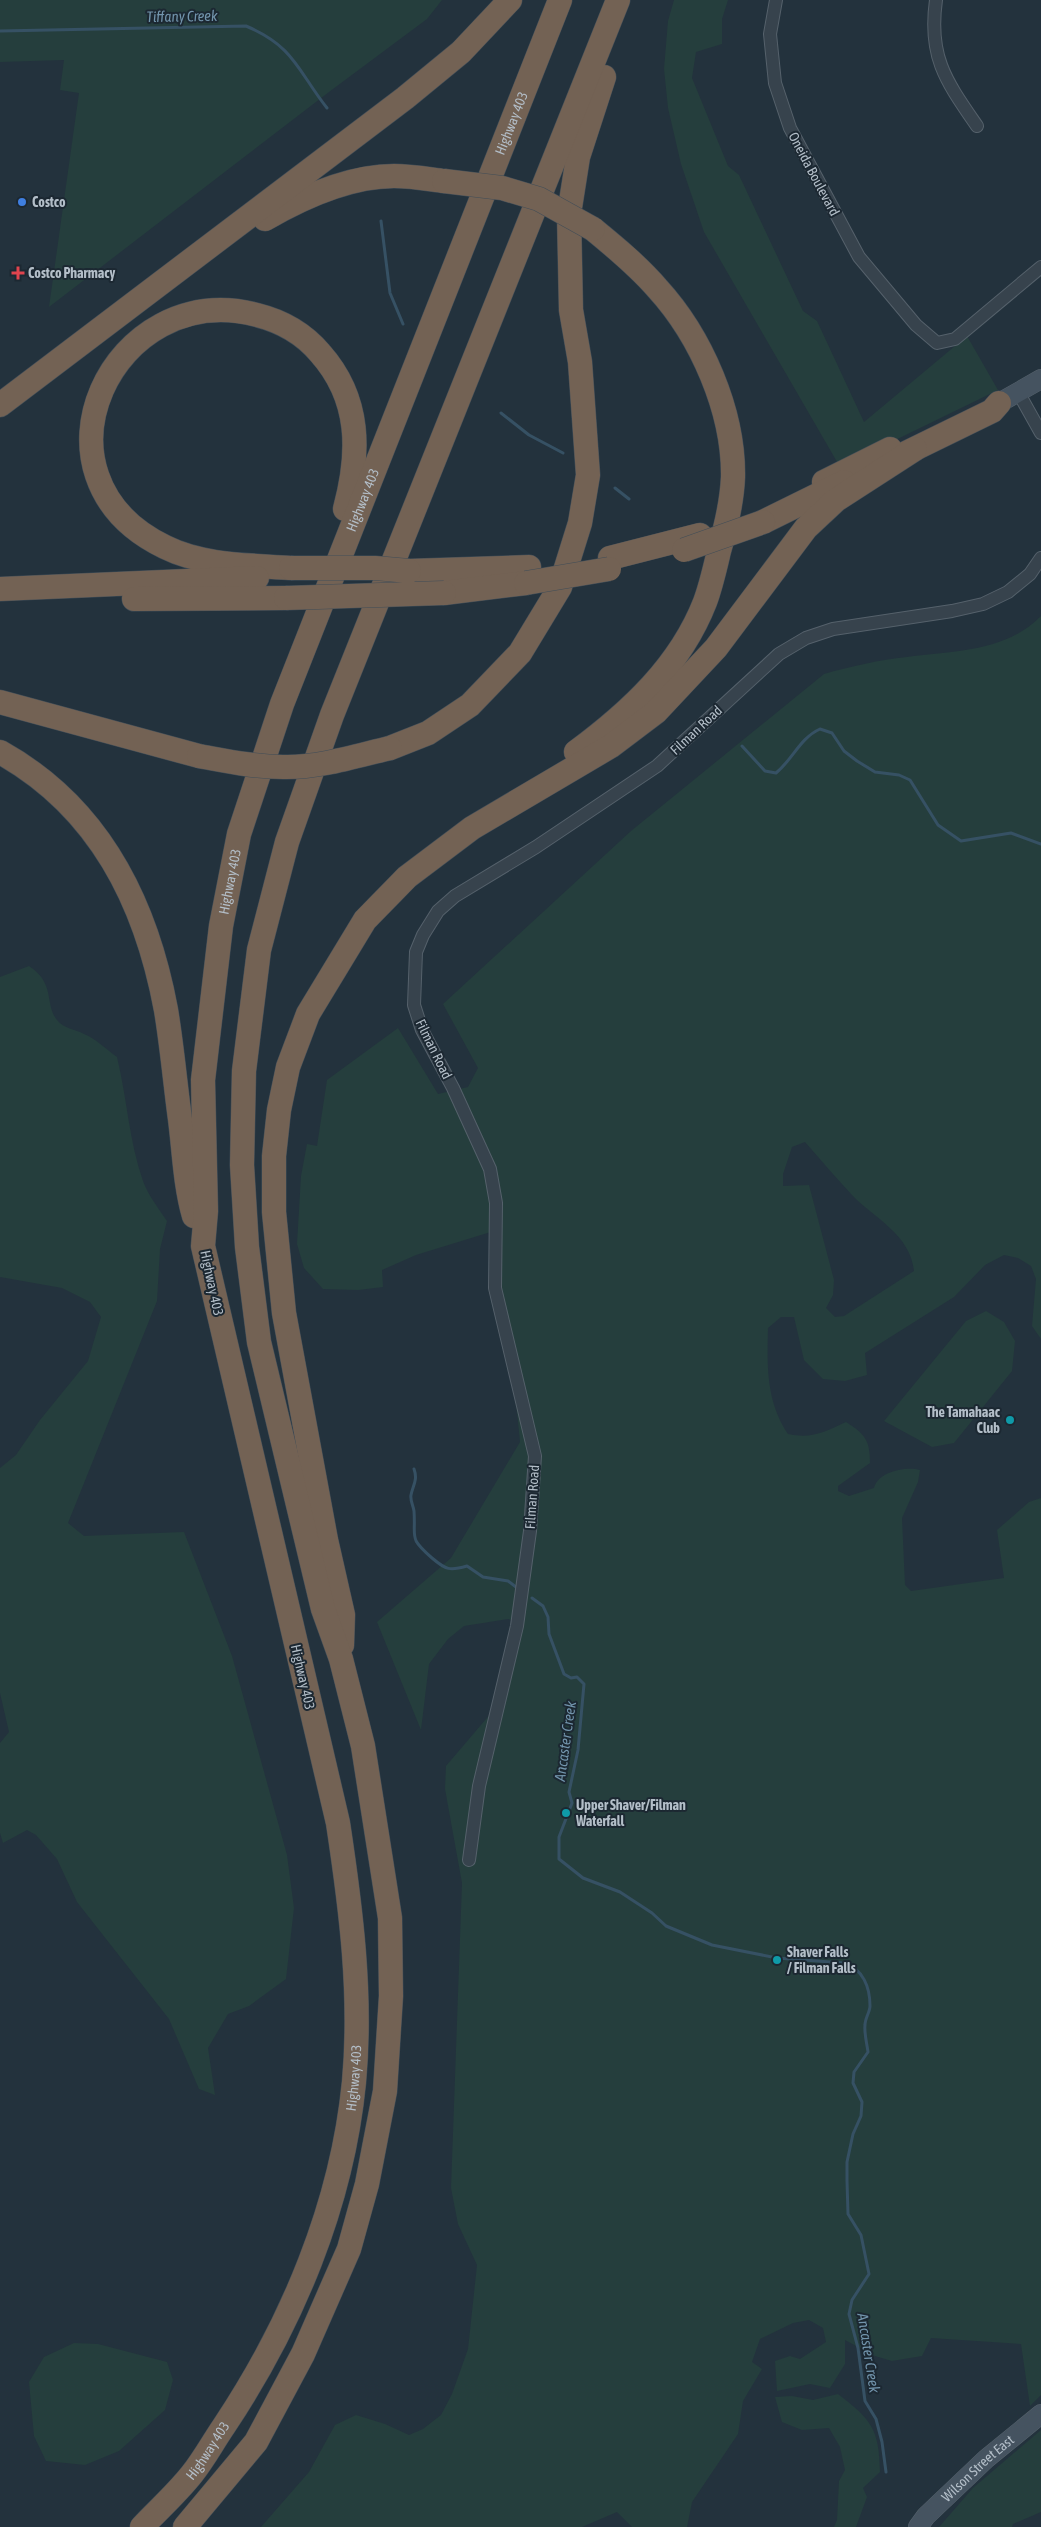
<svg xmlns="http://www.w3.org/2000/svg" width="1041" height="2527" viewBox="0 0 1041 2527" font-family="'Asap Condensed',sans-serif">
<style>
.green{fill:#253e3d;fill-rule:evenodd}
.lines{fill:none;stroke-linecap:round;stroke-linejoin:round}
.stream{stroke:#365164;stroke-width:3}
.minor-casing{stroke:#55616b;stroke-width:14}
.secondary-casing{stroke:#55616b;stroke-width:20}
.motorway-casing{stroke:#424e58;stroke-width:25}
.minor{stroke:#37434d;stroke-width:12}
.secondary{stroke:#455360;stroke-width:19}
.motorway{stroke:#736254;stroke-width:24}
.motorway-bridge-casing{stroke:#424e58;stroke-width:25;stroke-linecap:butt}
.motorway-bridge{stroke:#736254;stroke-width:24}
.shop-dot{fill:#3f7fe0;stroke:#1c2832;stroke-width:2}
.health-dot{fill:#e0444e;stroke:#1c2832;stroke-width:2}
.culture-dot{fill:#0f9aa8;stroke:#1c2832;stroke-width:2}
.labels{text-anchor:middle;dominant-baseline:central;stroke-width:4;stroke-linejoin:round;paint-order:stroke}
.street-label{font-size:14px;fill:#b3bec8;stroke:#1c2832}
.poi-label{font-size:14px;font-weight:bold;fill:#b3bec8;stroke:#1c2832;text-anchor:start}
.water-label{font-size:15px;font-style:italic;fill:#7294ac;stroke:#1c2832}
</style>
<rect width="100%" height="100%" fill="#23323d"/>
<path class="green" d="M0 0H442L427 19 329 92 49 307 79 93 60 90 64 60 0 62Z
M674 0H728L722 19V44L696 52 692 78 728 166 739 175 803 311 817 321 864 422 967 336 998 390 840 467 704 232 681 164 668 108 664 69 668 21Z
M1041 616V1339L1032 1326 1036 1279 1031 1266 1018 1258 1004 1255 985 1265 954 1297 865 1353 867 1375 845 1381 823 1379 804 1360 794 1317H781L768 1328C767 1366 766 1401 788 1434 813 1439 824 1432 846 1422 865 1434 870 1440 870 1463L838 1486V1491L849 1496 874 1488C878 1472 905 1466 920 1470L918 1482 902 1518 905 1585 911 1591 1004 1578 997 1530 1029 1502 1041 1498V2395L1030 2406 1021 2344 931 2338 922 2356 892 2361 875 2356 845 2340V2364L830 2388 810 2384 777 2391 775 2361 790 2356 800 2359 826 2342 823 2328 809 2320 793 2323 760 2339 752 2362 762 2369 743 2401 738 2434 692 2502 687 2527H632L617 2512 582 2527H261L309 2472 335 2425 356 2415 385 2424 409 2435 423 2429 441 2415 452 2394 468 2349 477 2265 458 2224 451 2188 462 1883 445 1789 446 1766 498 1705 521 1623 508 1619 464 1626 448 1639 429 1664 421 1730 377 1622 451 1558 520 1442 511 1351 491 1286 494 1231 416 1255 382 1270 383 1287 358 1290 323 1289 304 1268 297 1244 301 1176 307 1144 317 1146 327 1080 398 1028 438 1094 468 1087 478 1068 443 1004 631 831 824 674C852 666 879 660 907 657 954 651 1006 652 1041 616ZM805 1142C821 1160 836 1178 852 1195 875 1219 910 1234 914 1271L844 1316 835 1317 826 1308 833 1295 834 1280 809 1185 783 1186V1174L792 1147Z
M29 966C56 984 44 1003 57 1020 64 1029 75 1029 84 1034 96 1039 106 1049 117 1057 127 1098 129 1141 143 1181 148 1195 159 1209 167 1221L160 1249 157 1301 68 1523 84 1536 184 1532 232 1656 287 1855 294 1908 286 1979 249 2006 228 2014 208 2048 215 2095 199 2089 169 2019 77 1902 57 1859 36 1835 27 1830 3 1843 0 1833V1743L9 1732 0 1693V1468L16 1455 40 1420 88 1361 101 1317 90 1302 62 1288 0 1277V977Z
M986 1311 1004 1322 1015 1341 1012 1371 954 1443 932 1447 884 1421 966 1321Z
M74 2343 98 2344 167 2362 173 2380 165 2410 119 2451 85 2465 46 2461 34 2436 29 2382 44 2357Z
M838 2394C872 2420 879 2429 880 2472L863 2488 867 2497 856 2527H834L837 2520 839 2481 845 2470 840 2447 829 2428 802 2430 782 2422 775 2397 792 2396 813 2400Z
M1041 2430V2512L1013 2524 1012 2527H939L973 2488Z"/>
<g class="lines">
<path class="stream" d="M0 31 246 26C295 47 297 70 327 108
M381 221 390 293 403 324
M501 413 529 435 563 453
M615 488 629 499
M742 746 765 771 776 773C793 759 800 738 820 729L832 733 844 751 857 761 875 772 899 775 910 780 938 825 961 841 1011 833 1041 844
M414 1469C418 1480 413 1485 411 1495 410 1500 413 1505 414 1511 416 1539 408 1537 432 1558 446 1570 450 1571 467 1566L483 1577 508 1581 516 1587
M532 1598 543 1606 548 1617 549 1634 564 1674 571 1678 577 1677 584 1684 578 1750 569 1792 572 1803 559 1837V1859L583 1878 620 1892 652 1913 666 1926 712 1945 777 1958 844 1963C863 1969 870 1987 870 2006 870 2012 865 2018 865 2025 864 2033 867 2044 868 2052L854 2072 853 2083 862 2102 861 2116 853 2134 847 2162V2181L848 2214 861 2235 869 2274 852 2300 849 2314 858 2348 865 2401 876 2419 882 2442 886 2472"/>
<defs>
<path id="minor" d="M776 0 770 34 775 83 790 128 859 257 916 325 937 343 955 339 1041 267
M936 0C928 57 946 81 977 126
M1018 392 1041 433
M469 1860 479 1786 517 1626 530 1531 535 1456 495 1288 496 1203 490 1169 453 1088 422 1030 414 1005 416 952 423 935 438 911 455 896 536 847 657 766 779 654 806 638 833 629 952 611 983 604 1008 592 1030 574 1041 558"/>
<g id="secondary">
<path d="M999 403 1041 379"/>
<path id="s1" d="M918 2527 926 2516 986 2459 1041 2414"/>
</g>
<g id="motorway">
<path d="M265 219C303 197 349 176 394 176 411 176 428 179 444 181"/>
<path d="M0 405 405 98 461 52 510 0"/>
<path d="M902 455 992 411 999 403"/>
<path d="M824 482 890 449"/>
<path d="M763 522 844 482"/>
<path d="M610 558 700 535"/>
<path d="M291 568C250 565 203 566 165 547 18 476 113 277 257 315 281 321 304 334 320 353 361 399 360 453 345 509"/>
<path d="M409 571 529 567"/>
<path d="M0 589 257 578"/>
<path d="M444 593 526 583"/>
<path d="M134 599 286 598"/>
<path d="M0 702 199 756"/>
<path d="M390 748 428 733 470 705 520 653 560 587 580 523 588 475 580 362 571 310 569 214 578 157 604 77"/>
<path d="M0 752C99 807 146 902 166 1010 172 1046 175 1082 180 1119 184 1150 185 1185 194 1216"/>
<path d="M576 752C630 712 680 666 705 602 711 586 715 568 719 551 726 527 732 502 733 477 734 411 701 336 657 288 638 266 615 247 593 229"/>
<path d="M342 1645 343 1615 326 1540 284 1313 274 1212V1156L279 1110 288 1067 308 1014 365 920 407 877 472 828 611 746 656 712 716 648 806 528 836 500 915 449"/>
<path id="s2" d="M142 2527C158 2510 177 2493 192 2474 204 2459 213 2442 224 2426 292 2324 342 2205 354 2082 362 1995 351 1909 338 1823L203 1246 206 1211 203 1080 221 926 239 834 282 704 560 0"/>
<path d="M185 2527 256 2442 303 2354 349 2249 367 2184 385 2091 391 1996 390 1918 363 1746 341 1659 323 1609 259 1342 247 1247 242 1165 244 1071 259 950 287 842 332 715 618 0"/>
</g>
</defs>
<use href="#minor" class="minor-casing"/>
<use href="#secondary" class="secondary-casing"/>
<use href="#motorway" class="motorway-casing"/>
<use href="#minor" class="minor"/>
<use href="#secondary" class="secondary"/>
<use href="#motorway" class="motorway"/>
<defs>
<path id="motorway-bridge" d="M444 181 502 188 539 199 593 229
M684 550 763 522
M291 568H375L409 571
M526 583 609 569
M286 598 444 593
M199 756C227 761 255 767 283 767 319 768 356 756 390 748"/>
</defs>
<use href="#motorway-bridge" class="motorway-bridge-casing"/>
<use href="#motorway-bridge" class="motorway-bridge"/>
</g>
<circle class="shop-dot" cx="22" cy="202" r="5"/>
<path class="health-dot" d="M15.5 265.5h5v5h5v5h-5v5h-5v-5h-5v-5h5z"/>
<g class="culture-dot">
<circle cx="1010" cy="1420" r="5"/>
<circle cx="566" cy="1813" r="5"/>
<circle cx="777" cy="1960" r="5"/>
</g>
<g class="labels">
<g class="street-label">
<text stroke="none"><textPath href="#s2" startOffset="2531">Highway 403</textPath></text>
<text transform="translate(814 174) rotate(62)">Oneida Boulevard</text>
<text stroke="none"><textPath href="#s2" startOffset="2126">Highway 403</textPath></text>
<text transform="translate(696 730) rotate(-43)">Filman Road</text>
<text stroke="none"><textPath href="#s2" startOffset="1721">Highway 403</textPath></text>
<text transform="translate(434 1049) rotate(64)">Filman Road</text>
<text transform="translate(212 1283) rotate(78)">Highway 403</text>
<text transform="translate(532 1497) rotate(-86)">Filman Road</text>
<text transform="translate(303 1677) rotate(77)">Highway 403</text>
<text stroke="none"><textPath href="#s2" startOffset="506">Highway 403</textPath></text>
<text stroke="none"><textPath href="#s2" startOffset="101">Highway 403</textPath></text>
<text stroke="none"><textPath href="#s1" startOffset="84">Wilson Street East</textPath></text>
</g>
<g class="poi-label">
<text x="32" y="202">Costco</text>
<text x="28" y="273">Costco Pharmacy</text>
<text x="1000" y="1412" text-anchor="end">The Tamahaac<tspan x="1000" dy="16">Club</tspan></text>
<text x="576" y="1805">Upper Shaver/Filman<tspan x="576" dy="16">Waterfall</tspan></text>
<text x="787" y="1952">Shaver Falls<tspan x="787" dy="16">/ Filman Falls</tspan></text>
</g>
<g class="water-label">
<text transform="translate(182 16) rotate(-1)">Tiffany Creek</text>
<text transform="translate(565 1741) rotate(-82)">Ancaster Creek</text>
<text transform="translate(869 2353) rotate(81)">Ancaster Creek</text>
</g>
</g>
</svg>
